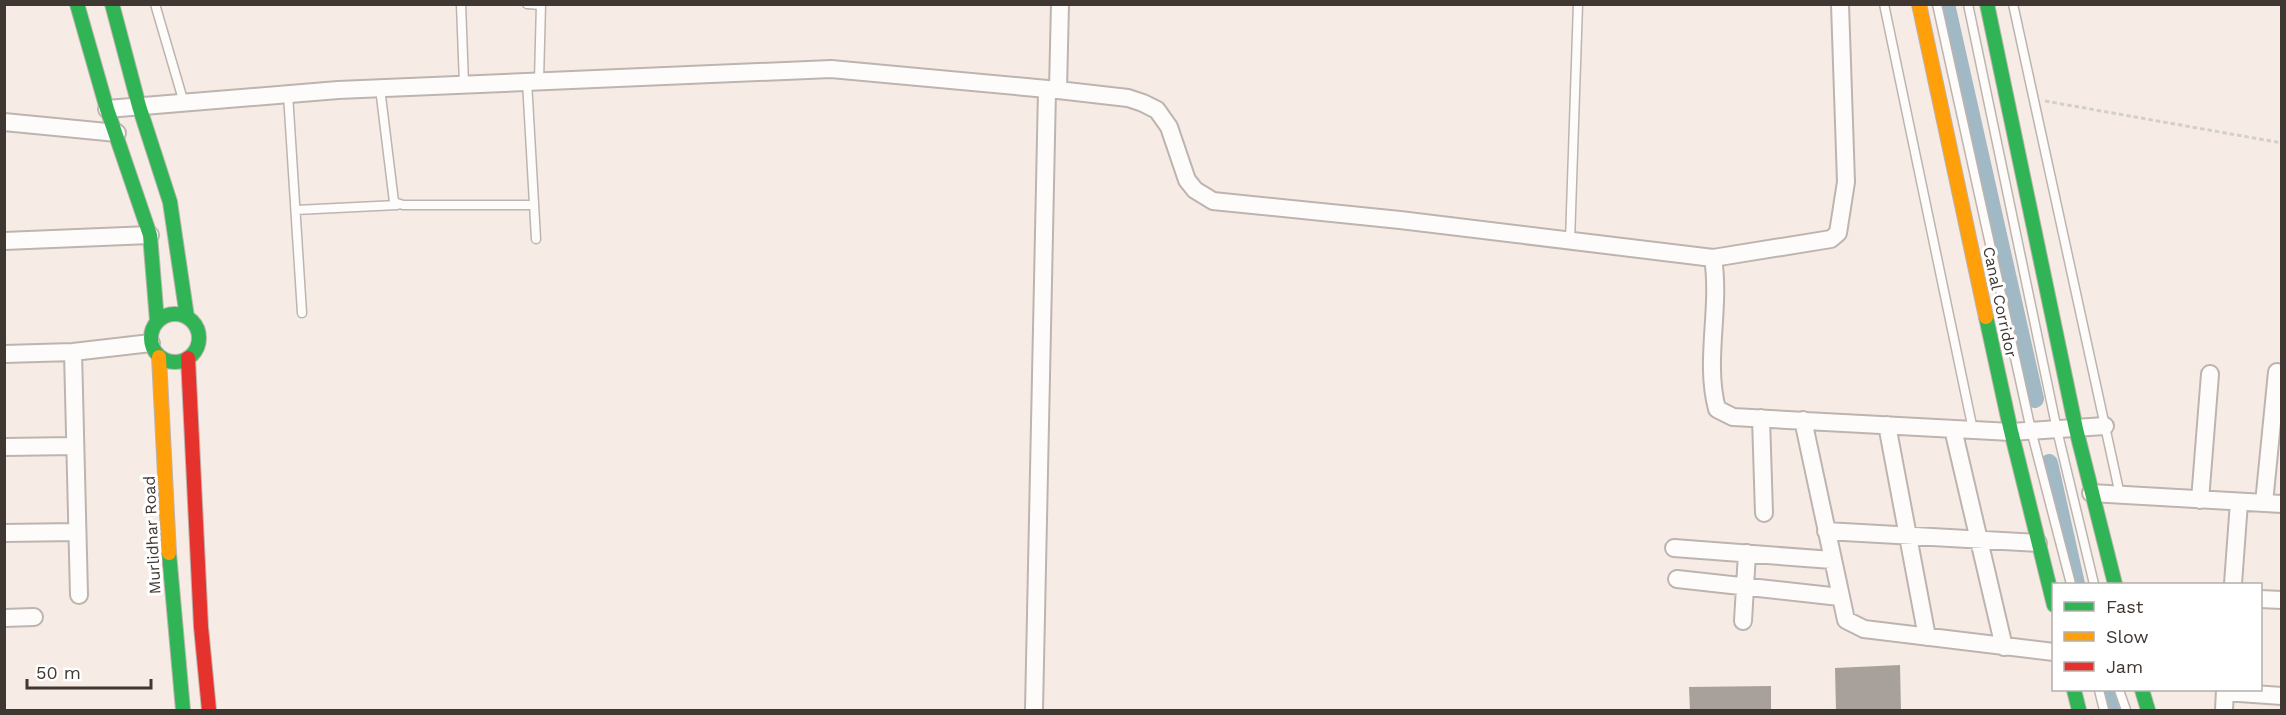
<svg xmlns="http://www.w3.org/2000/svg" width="2286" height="715" viewBox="0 0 2286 715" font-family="'Work Sans',sans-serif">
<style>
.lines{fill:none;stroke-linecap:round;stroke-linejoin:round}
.canal{stroke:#a1b8c5;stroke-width:18}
.building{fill:#a8a09a}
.lane-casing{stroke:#bdb4af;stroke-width:11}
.street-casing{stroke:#bdb4af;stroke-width:20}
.fast-casing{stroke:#bdb4af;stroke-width:16}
.slow-casing{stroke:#bdb4af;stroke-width:16}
.jam-casing{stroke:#bdb4af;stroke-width:16}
.path{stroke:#d3cfcc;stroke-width:3;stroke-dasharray:4.5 3;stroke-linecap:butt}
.lane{stroke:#fefcfb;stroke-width:8}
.street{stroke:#fefcfb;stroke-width:16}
.fast{stroke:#30b455;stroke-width:14}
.slow{stroke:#ff9f0a;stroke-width:14}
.jam{stroke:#e5322d;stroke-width:14}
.labels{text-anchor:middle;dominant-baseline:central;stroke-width:6;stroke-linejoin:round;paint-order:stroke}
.street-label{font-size:16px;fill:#3f3731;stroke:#fff}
</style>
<rect width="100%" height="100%" fill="#f7ece5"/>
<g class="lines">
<path class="canal" d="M1946 4 2035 399
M2049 463 2076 584
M2110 690 2117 710"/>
</g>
<path class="building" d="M1900 665 1901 711H1836L1835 668Z
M1771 686V711H1690L1689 687Z"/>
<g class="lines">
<defs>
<path id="lane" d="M155 4 184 103
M461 4 464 84
M527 4 541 5
M1884 4 1973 430
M1937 4 2031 430 2071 584
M1968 4 2057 430 2094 584
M2013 4 2120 495
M539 80 541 4
M527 81 536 239
M380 88 394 202 403 205H534
M288 94 302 313
M296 210 397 205
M1570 241 1578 4
M2099 690 2104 710
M2119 690 2126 710"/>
<path id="street" d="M1840 4 1846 182 1838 233 1831 239 1713 258C1721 309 1704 360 1717 409L1733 417 2011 432 2105 426
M1058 90 1060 4
M107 109 338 90 831 69 1058 90 1128 98 1143 103 1157 110 1169 127 1187 180 1195 190 1213 201 1400 220 1713 258
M4 122 117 133
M4 241 150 235
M73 352 79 595
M4 354 73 352 151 343
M1761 418 1764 513
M1803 420 1846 620 1864 629 2054 652
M1887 425 1927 637
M1953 429 2004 647
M4 447 75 446
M2091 493 2282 504
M2200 500 2210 374
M2264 503 2277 372
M1826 531 2038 543
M4 533 77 532
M1674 548 1832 560
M1677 579 1840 597
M2233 584 2239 502
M2260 599 2282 600
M4 618 34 617
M1743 621 1747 553
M2225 692 2282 696
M1034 710 1047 90
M2224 710 2225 690"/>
<path id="fast" d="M77 4 107 109 150 235 157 321
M112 4 139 106 170 202 187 317
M1987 4 2076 429 2115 584
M151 338a24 24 0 1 1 48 0a24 24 0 1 1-48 0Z
M1986 317 2010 427 2054 605
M169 553 183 710
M2074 690 2079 710
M2142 690 2148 710"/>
<path id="slow" d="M1919 4 1986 317
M159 357 169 553"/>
<path id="jam" d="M188 358 201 627 209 710"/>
</defs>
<use href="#lane" class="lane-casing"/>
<use href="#street" class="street-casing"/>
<use href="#fast" class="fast-casing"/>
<use href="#slow" class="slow-casing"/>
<use href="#jam" class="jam-casing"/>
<path class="path" d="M2045 101 2282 143"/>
<use href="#lane" class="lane"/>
<use href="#street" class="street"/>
<use href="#fast" class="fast"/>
<use href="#slow" class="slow"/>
<use href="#jam" class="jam"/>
</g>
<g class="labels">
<g class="street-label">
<text transform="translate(2000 302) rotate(78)">Canal Corridor</text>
<text transform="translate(152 535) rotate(-93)">Murlidhar Road</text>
</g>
</g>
<rect width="2286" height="715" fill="none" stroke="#3f3731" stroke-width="12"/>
<rect x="2052" y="583" width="210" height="108" fill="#ffffff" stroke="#b2afad" stroke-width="1.5"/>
<rect x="2064" y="602" width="30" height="9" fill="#30b455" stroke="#b2afad" stroke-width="1.5"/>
<text x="2106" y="613" font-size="18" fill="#3f3731">Fast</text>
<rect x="2064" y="632" width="30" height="9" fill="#ff9f0a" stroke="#b2afad" stroke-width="1.5"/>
<text x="2106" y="643" font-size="18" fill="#3f3731">Slow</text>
<rect x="2064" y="662" width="30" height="9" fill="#e5322d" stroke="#b2afad" stroke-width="1.5"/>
<text x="2106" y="673" font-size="18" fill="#3f3731">Jam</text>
<path d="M27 679v9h124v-9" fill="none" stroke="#3f3731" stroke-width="3"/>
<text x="36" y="679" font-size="18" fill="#3f3731" stroke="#ffffff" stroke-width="4.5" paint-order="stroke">50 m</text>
</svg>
